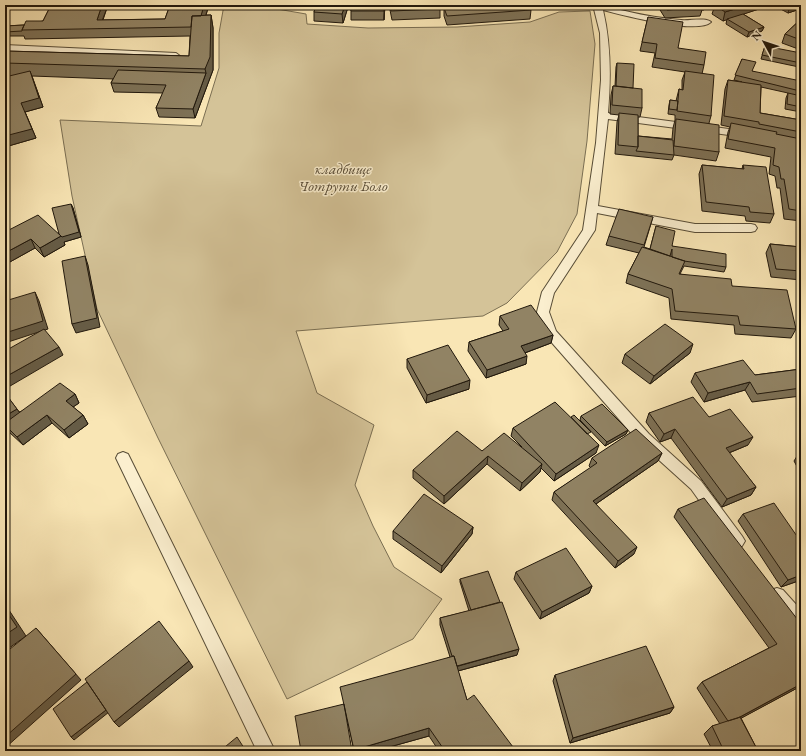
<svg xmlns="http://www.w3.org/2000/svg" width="806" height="756" viewBox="0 0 806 756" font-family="'EB Garamond',serif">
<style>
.green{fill:#d4c398;stroke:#7a6e52}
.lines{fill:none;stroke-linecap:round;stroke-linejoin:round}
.service-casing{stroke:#574c36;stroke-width:2}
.service{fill:#fbefcf;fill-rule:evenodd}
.wall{fill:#7d7156;stroke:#21180c}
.shaded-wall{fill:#665c46;stroke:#21180c}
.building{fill:#918364;stroke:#21180c}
.labels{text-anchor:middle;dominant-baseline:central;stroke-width:3;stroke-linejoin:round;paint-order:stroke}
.park-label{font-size:15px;font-style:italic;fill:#574b36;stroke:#fbefcf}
</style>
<rect width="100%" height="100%" fill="#f9e6b5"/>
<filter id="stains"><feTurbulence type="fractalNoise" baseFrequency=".005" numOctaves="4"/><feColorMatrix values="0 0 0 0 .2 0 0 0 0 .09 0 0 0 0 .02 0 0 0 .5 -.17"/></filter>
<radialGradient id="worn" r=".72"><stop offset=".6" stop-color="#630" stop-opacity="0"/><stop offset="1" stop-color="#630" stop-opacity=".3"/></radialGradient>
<path class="green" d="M224 5H254L306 14 307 24 368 28 457 27 530 22 559 12 590 11 595 44 587 141 577 214 557 252 507 303 483 316 296 331 317 393 374 425 355 485 373 526 394 567 442 599 413 639 287 699 158 438 97 309 72 196 60 120 201 126 219 68V33Z"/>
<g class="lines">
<defs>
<path id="service" d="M593 5H601C627 12 654 18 681 20 689 21 706 17 711 22 698 35 622 15 603 10 611 44 611 78 608 113L744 131 749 134 744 137 608 119 598 206 695 224H751L755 225 757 228 755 231 751 232H695L597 213 595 230 554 293 549 312 556 331 649 434 701 481 742 536 745 541 742 546 737 548 732 546 691 489 639 442 546 336 537 312 542 292 583 230 596 143 601 80 600 33Z
M5 45 176 53 180 56 176 59 5 51Z
M123 452 128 454 275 751H257L116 458 118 454Z
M777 588 783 590 801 610V630L795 628 771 600 769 595 771 590Z"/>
</defs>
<use href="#service" class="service-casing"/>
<use href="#service" class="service"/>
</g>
<path class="wall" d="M51 5H108L103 20 165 19 170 5H209L206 15H211L213 28V70L195 118 159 117 156 108 163 93 114 92 111 83 113 79 32 76 43 107 25 112 36 138 5 147V107L6 106 10 76H5V51L189 56 190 36 25 39 24 36H5V26L24 25 43 21Z
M275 5H313L311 8H285V6Z
M316 5H348V7L343 23 314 21V12Z
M351 5H385L384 20H351Z
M389 5H439L440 9V18L392 20Z
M442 5H551L529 7 531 10 530 19 447 25 444 16V8H443Z
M657 5H706L704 10H702L700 16 665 18Z
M715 5H771L743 14 764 27 762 31 747 37 726 24 727 19 723 21 712 14Z
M775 5H801V10L800 9 788 13 775 6Z
M648 17 678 48 704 65 702 74 711 116 709 123 719 152 716 161 674 155 672 160 615 154 617 122 619 115 610 114 611 95 613 86H615L616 67 617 63 633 88 642 108 640 117H638V136L672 139 673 128 675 120V115L668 114 669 105 670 100 676 101 679 89 682 90V80L685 72 652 67 655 53 640 51Z
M801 19V50L782 43 785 34Z
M765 46 801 63 799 67 761 59Z
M742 59 752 71 800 91 798 95 801 96V112L785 109 786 98 788 93 761 87 760 113 801 120V142L800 141 798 169H801V221L784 219 780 188H777L775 176 769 174 771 157 725 148 728 132 730 127 721 125 725 89 728 80 742 82 734 80Z
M702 165 742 169 743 165 774 214 770 223 746 221 745 216 702 211 699 174Z
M71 204 73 208 81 237 64 242 65 245 44 257 35 248 8 263 5 259V232L59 234Z
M653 217 644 247 650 249 656 226 672 246 726 267 724 272 684 266 680 274 732 286 796 329 791 338 735 334 734 325 671 319 669 298 626 283 628 274 639 253 606 245 609 236Z
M801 231V238L799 235Z
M770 244 801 247V280L771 277 766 253Z
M500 316 553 335 551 343 525 353 526 364 486 378 468 351 469 342 503 331 499 325Z
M690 353 650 384 622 363 625 354Z
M407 359 469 389 426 403 407 368Z
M801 369V396L752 402 745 390 704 402 691 382 695 373 755 375Z
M5 393 19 412 75 394 79 403 73 407 83 415 88 424 69 438 52 423 23 445 9 432 6 427 5 428Z
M649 413 709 417 748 445 729 453 756 487 751 495 722 507 671 438 660 442 646 422Z
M581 416 628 430 626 434 605 446 580 420Z
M513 428 589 436 596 453 554 481 541 468 540 472 520 491 487 464 444 504 413 478V470L482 451 522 447 511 436Z
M662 453 658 461 596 504 634 554 615 568 552 500 554 492 591 468 589 466 592 458Z
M799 453H801V474L794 461Z
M678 509 801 624V686L741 718 758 751H713L704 734 712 726 720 724 697 688 702 682 769 648 674 517Z
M743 514 801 542V580L781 587 738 521Z
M473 527 472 534 441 573 393 539V531Z
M516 572 592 586 589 593 540 619 514 579Z
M460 579 517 655 458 671 467 700 516 751H439L429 736 375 751H354L344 704 450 657 440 625V618L469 611 460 582Z
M555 675 674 707 670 713 570 743 553 681Z"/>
<path class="shaded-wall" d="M102 5H108L99 29 97 20Z
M204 5H209L202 27 200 18Z
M345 5H348V7L343 23 342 14Z
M384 5H385L384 20Z
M748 5H771L723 21 725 12Z
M801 5 800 9 788 13 789 9Z
M211 15 213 28V70L195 118 193 109 206 73 205 69Z
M764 27 762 31 747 37 749 32Z
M30 71 43 107 25 112 36 138 5 147V136L21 103Z
M71 204 73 208 81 237 64 242 65 245 44 257 40 248 61 236Z
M31 239 35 248 8 263 5 256V253Z
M85 256 88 265 100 327 76 333 72 324Z
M35 292 39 301 48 329 5 343V333Z
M553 335 551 343 519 355 521 346Z
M693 344 690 353 650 384 654 376Z
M59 347 63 355 5 389V377Z
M527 356 526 364 486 378 487 370Z
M470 380 469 389 426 403 427 395Z
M750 382 745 390 704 402 708 393Z
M75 394 79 403 70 409 66 401Z
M17 409 23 417 5 425V416Z
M47 415 52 423 23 445 17 437Z
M83 415 88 424 69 438 64 430Z
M675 429 671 438 660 442 664 434Z
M628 430 626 434 605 446 607 442Z
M753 437 748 445 721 456 726 448Z
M599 445 596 453 554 481 556 474Z
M662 453 658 461 590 508 593 501Z
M488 456 487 464 444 504V496Z
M542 464 540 472 520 491 522 483Z
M756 487 751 495 722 507 727 499Z
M473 527 472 534 441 573 442 566Z
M637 547 634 554 615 568 618 561Z
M801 575V580L781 587 788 580Z
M592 586 589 593 540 619 542 612Z
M5 604 26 636 5 651Z
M36 628 81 680 5 748V737Z
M519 649 517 655 454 672 455 667Z
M189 661 193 667 119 727 114 722Z
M801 684V686L723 728 729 723Z
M674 707 670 713 570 743 573 738Z
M106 710 109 712 74 740 71 737Z
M429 728V736L375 751H354V750Z"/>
<path class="building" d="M51 5H102L97 20 165 19 170 5H204L201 16H192L191 27 22 30 26 21H43Z
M316 5H345L342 14 314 12Z
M351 5H384V11H351Z
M390 5H439L440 9 391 11Z
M485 5H528L531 10 447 16 444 8Z
M665 5H701L703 7 667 10Z
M715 5H748L725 12Z
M783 5H800L789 9Z
M743 14 764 27 749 32 727 19Z
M211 15 210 57 205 69 5 63V51L189 56 192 16Z
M648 17 683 22 678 48 706 52 704 65 655 58 657 44 642 42Z
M801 19V40L785 34Z
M24 25 22 30V31L5 32V26Z
M765 46 801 53V63L762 55Z
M742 59 756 62 752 71 801 81V86L800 91 735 75Z
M617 63 634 64 633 88 616 86Z
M118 70 206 73 193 109 156 108 166 85 111 83Z
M30 71 39 98 21 103 32 129 5 136V107L6 106 5 103V77Z
M685 71 714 75 711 116 677 111 679 89 683 90Z
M728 80 761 85 760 113 801 120V132L759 124V122L724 116Z
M613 86 642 89V108L612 105Z
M788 93 801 96V107L787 104Z
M670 100 678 101 677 110 669 109Z
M619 113 638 115V147L618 145Z
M676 119 719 125V152L674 146Z
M731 123 777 132 776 134 801 139 798 169H801V211L789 209 784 179H781L779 167 773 165 775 148 728 139Z
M638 136 673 140 674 155 636 151 638 147Z
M702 165 744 169 743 165 766 167 774 214 750 212 749 207 706 202Z
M71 204 79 232 62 237 59 234 52 208Z
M619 209 653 217 644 245 609 236Z
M38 215 61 236 40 248 31 239 5 253V232Z
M656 226 675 231 672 246 726 254V267L684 261 672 257V249L670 256 650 249Z
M770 244 801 247V271L776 269Z
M642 247 685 261 679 274 731 279 732 286 787 290 796 329 740 325 738 316 675 311 672 289 628 274Z
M85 256 97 318 72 324 62 261Z
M35 292 43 321 5 333V301Z
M531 305 553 335 521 346 527 356 487 370 469 342 509 329 500 316Z
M665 324 693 344 654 376 625 354Z
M44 329 59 347 5 377V351Z
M448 345 470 380 427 395 407 359Z
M743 360 755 375 801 369V388L757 394 750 382 708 393 695 373Z
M60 383 75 394 66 401 83 415 64 430 47 415 17 437 5 425V423Z
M5 393 17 409 5 416Z
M693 397 709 417 730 409 753 437 726 448 756 487 727 499 675 429 664 434 649 413Z
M555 402 599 445 556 474 513 428Z
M602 404 628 430 607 442 581 416Z
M574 415 591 432 587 434 571 417Z
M636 429 662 453 593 501 637 547 618 561 554 492 597 463 592 458Z
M457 431 482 451 504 433 542 464 522 483 488 456 444 496 413 470Z
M424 494 473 527 442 566 393 531Z
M704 498 801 624V684L738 718 728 721 702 682 777 644 678 509Z
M774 503 801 542V575L788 580 743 514Z
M566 548 592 586 542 612 516 572Z
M488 571 500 602 471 610 460 579Z
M502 602 519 649 457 666 454 656H452L440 618Z
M5 609 17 627 5 635Z
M159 621 189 661 114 722 85 679Z
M36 628 76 674 5 737V653Z
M646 646 674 707 573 738 555 675Z
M454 656 467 700 474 695 516 751H445L429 728 354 750 340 687Z
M87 682 106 710 71 737 53 709Z
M344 704 352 751H301L295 716Z
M740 717 758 751H724L712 726Z
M237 737 246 751H220Z"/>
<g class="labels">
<g class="park-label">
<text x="343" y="168">кладбище<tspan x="343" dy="17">Чотрути Боло</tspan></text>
</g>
</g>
<rect width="806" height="756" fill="none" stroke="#f9e6b5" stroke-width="20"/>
<rect x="6" y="6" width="794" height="744" fill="none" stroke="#21180c" stroke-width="2"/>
<rect x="10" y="10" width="786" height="736" fill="none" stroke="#21180c"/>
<g transform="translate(764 42) rotate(310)" stroke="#fbefcf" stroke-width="3" paint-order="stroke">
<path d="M0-3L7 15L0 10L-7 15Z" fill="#21180c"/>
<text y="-6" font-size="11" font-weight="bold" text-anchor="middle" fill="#21180c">N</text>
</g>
<rect width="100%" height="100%" filter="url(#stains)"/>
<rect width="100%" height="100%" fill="url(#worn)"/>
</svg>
